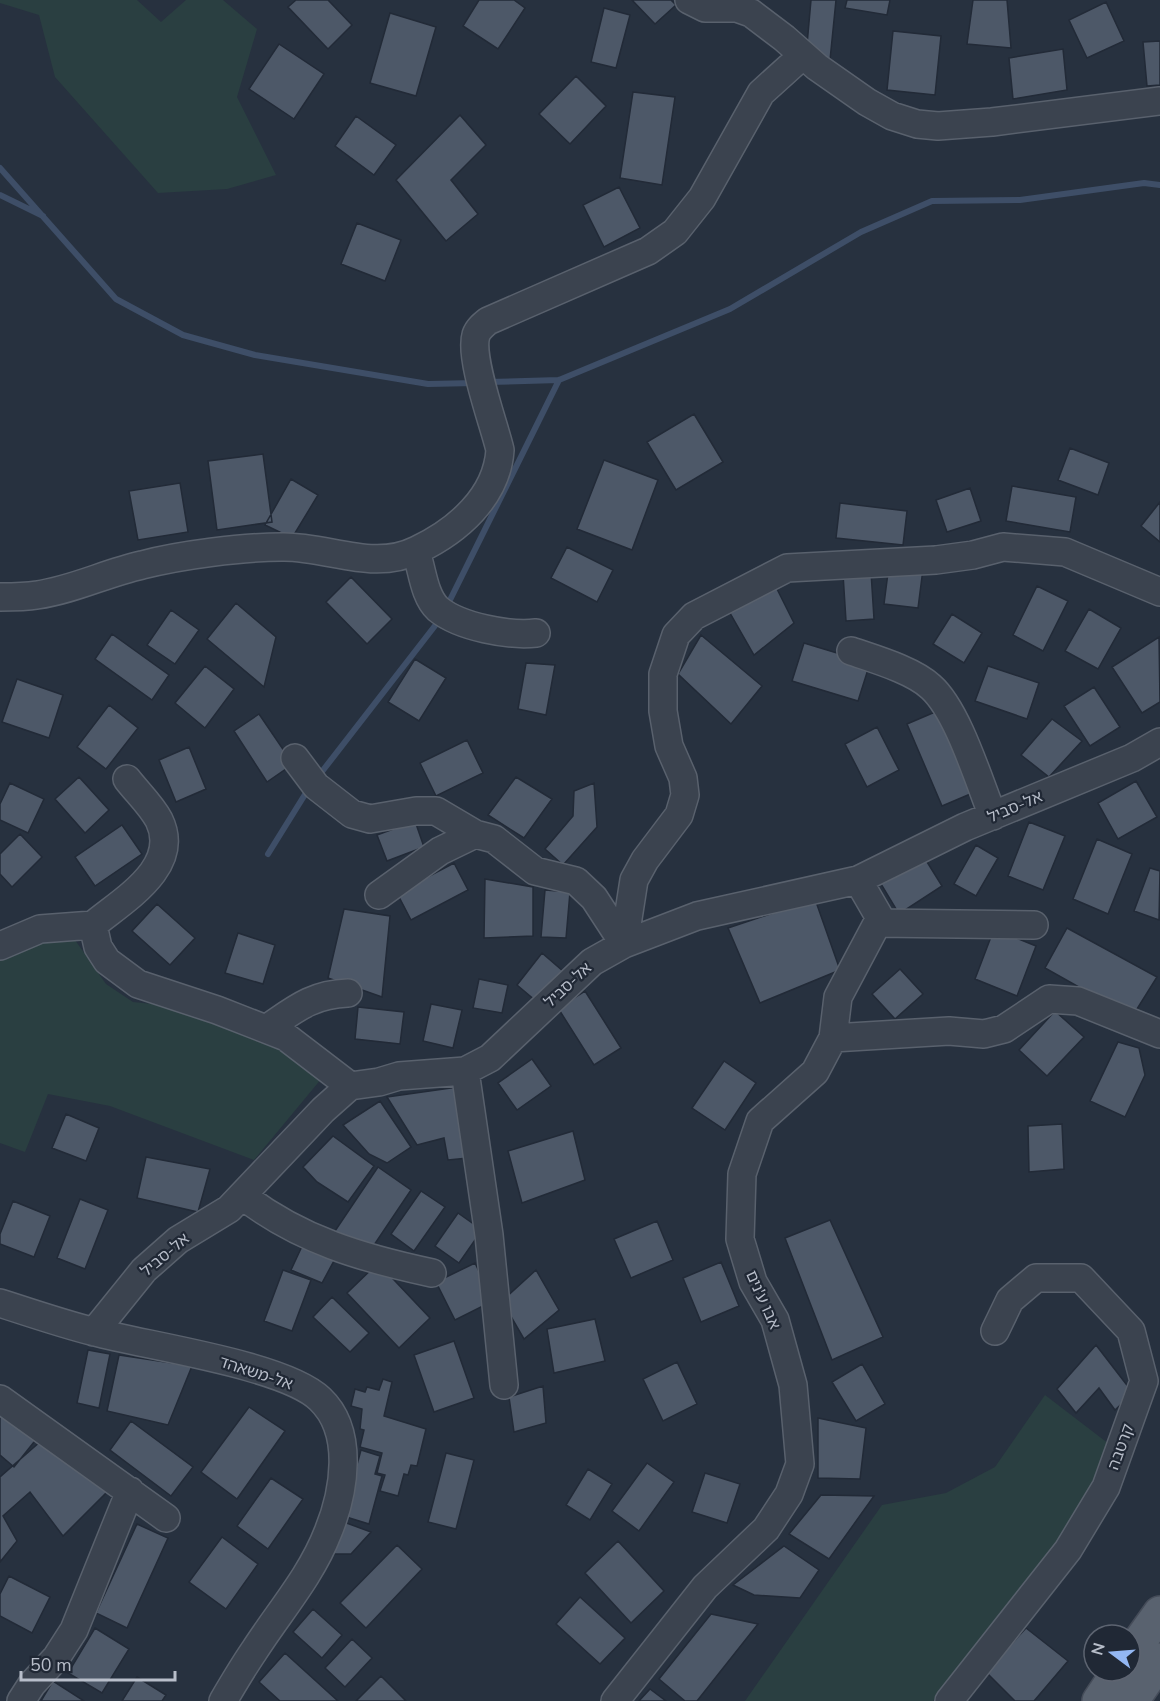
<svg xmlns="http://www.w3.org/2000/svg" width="1160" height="1701" viewBox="0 0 1160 1701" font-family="'Nunito Sans','Noto Sans Hebrew',sans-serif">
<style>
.green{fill:#2a3f41}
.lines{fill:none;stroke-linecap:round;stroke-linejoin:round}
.stream{stroke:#3e4e67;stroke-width:6}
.building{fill:#4d5868;stroke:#222a37;stroke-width:1.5}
.minor-casing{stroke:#59616d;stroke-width:30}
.major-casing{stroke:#454c59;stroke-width:36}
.minor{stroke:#3b434f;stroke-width:27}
.major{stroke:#59626f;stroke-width:33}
.labels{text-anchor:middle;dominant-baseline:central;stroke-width:4.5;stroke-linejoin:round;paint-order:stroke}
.street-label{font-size:16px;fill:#b8beca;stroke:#202835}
</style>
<rect width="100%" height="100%" fill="#27313f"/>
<path class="green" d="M0 0H137L161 22 186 0H223L257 29 237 97 276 175 227 189 158 193 55 77 39 15 0 3Z
M41 935 75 940 106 984 133 1002 181 1007 252 1023 322 1078 254 1160 110 1106 48 1094 25 1152 0 1143V954Z
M1045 1395 1109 1444 1095 1497 1021 1598 933 1701H745L882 1505 946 1493 995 1467Z"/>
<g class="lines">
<path class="stream" d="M0 168 116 299 183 335 255 355 428 384 475 383
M0 195 43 216
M488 382 559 380 730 309 861 232 932 201 1020 200 1144 183 1160 185
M447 606 559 380
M317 778 441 618
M268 854 309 788"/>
</g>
<path class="building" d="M296 0H328L352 25 328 49 288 7Z
M479 0H514L525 8 498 49 463 26Z
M632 0H671L676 5 655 24Z
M811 0H836L830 60 806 56Z
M847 0H890L887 15 845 8Z
M973 0H1007L1011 48 967 44Z
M1106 2 1124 41 1087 58 1069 20Z
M604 8 630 15 616 68 591 62Z
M390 13 436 27 416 96 370 83Z
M893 31 941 36 935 95 887 90Z
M1160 41V85L1147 86 1143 42Z
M279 44 324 74 294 119 249 89Z
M1063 49 1067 90 1013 99 1009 58Z
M576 76 606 106 570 144 539 114Z
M633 92 675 97 662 185 620 178Z
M460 115 486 145 451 180 478 214 446 241 396 180Z
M356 116 396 145 374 175 335 146Z
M619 187 640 228 604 247 583 205Z
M357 223 401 240 385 281 341 264Z
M694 414 723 462 676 490 647 442Z
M1070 448 1109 463 1098 495 1058 480Z
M263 454 272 522 217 530 208 461Z
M604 460 658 480 632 550 577 529Z
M291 479 318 495 292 538 265 525Z
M180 483 188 532 138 540 129 491Z
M1012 486 1076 497 1070 532 1006 521Z
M970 488 981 521 947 532 936 500Z
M1160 502V542L1141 526Z
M840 503 907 511 903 545 836 538Z
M567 547 613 570 597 602 551 578Z
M889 565 923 569 918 608 884 604Z
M871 572 874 619 846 621 843 574Z
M351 577 392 619 367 644 326 602Z
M775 585 794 623 754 655 730 613Z
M1037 586 1068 601 1043 651 1013 635Z
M236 603 276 637 264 687 207 639Z
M1089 609 1121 628 1098 669 1065 651Z
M171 610 199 630 175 664 147 645Z
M952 614 982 633 964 663 933 644Z
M112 634 169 675 152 700 95 659Z
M701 635 762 686 731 724 678 674Z
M1159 637 1160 702 1142 713 1112 667Z
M804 643 870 663 858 701 792 681Z
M415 659 446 678 419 721 388 702Z
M526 663 555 665 546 715 518 709Z
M205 666 234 689 205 728 175 703Z
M988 666 1039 683 1027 719 975 701Z
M17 679 63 695 49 738 2 722Z
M1094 687 1120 727 1090 746 1064 706Z
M109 705 138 728 106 769 77 747Z
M935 712 975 792 942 806 907 724Z
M259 714 293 764 267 782 234 731Z
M1052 719 1082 741 1049 777 1021 755Z
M877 727 899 770 867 787 845 744Z
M467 740 483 773 436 796 420 763Z
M189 747 206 789 176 802 159 760Z
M79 777 109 810 85 833 55 799Z
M516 777 552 799 524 838 488 815Z
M1136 781 1157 817 1118 839 1098 803Z
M10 783 44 799 28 833 0 820V804Z
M594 783 597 827 563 865 545 849 573 816 574 791Z
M415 821 424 847 387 861 377 835Z
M1029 822 1065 836 1043 890 1008 876Z
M122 825 142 854 95 886 75 857Z
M20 834 42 857 12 887 0 874V854Z
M1097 839 1132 854 1108 914 1073 899Z
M976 845 998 858 976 896 954 884Z
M924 857 942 886 899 914 881 884Z
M454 863 468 890 411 920 397 893Z
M1150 868 1160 871 1159 920 1134 911Z
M485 879 533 887V936L484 938Z
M545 890 570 892 566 938 541 937Z
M815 899 840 970 760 1003 728 928Z
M157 904 195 938 170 965 132 931Z
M344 909 390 916 382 997 328 978Z
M1067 928 1157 977 1132 1017 1045 968Z
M994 929 1036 946 1017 996 975 979Z
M238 933 275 945 263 984 225 973Z
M542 953 564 972 536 1001 517 985Z
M900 969 923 994 895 1019 872 994Z
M479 979 508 985 502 1013 473 1008Z
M585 991 621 1048 594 1065 558 1008Z
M431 1004 462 1010 453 1048 423 1041Z
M358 1007 404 1012 400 1044 355 1039Z
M1055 1011 1084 1037 1047 1076 1019 1050Z
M1118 1042 1139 1048 1145 1075 1125 1117 1090 1101Z
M532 1059 551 1086 517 1110 498 1083Z
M724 1061 756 1083 725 1130 692 1108Z
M458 1087 468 1158 448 1160 444 1138 417 1145 387 1097Z
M380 1101 411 1147 387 1163 369 1154 343 1125Z
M66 1114 99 1128 86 1161 52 1148Z
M1062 1124 1064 1169 1029 1172 1028 1126Z
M573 1131 585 1180 522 1203 508 1151Z
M333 1136 374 1166 348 1202 317 1182 303 1167Z
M146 1157 210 1169 198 1212 137 1198Z
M378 1167 411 1190 368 1254 335 1231Z
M421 1191 445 1207 414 1251 391 1234Z
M80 1199 108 1210 85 1269 57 1258Z
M13 1201 50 1216 34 1257 0 1244V1234Z
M458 1213 482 1230 459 1263 435 1246Z
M830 1220 883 1337 832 1360 785 1238Z
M657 1221 673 1260 631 1278 614 1239Z
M304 1242 336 1257 322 1283 291 1270Z
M721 1262 739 1306 701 1322 683 1278Z
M378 1263 430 1318 399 1348 347 1293Z
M475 1263 493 1301 455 1320 436 1282Z
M283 1270 311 1280 292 1331 264 1321Z
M536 1270 559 1310 524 1339 502 1301Z
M332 1297 369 1333 350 1352 313 1317Z
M595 1319 605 1361 554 1373 547 1329Z
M454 1341 474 1398 434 1412 414 1355Z
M1096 1345 1133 1393 1115 1410 1099 1388 1076 1413 1057 1389Z
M88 1350 110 1354 99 1408 77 1403Z
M119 1355 192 1366 168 1425 107 1411Z
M677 1362 697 1404 663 1421 643 1379Z
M862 1364 885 1404 856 1421 832 1382Z
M383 1379 392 1382 384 1416 426 1429 417 1466 411 1465 408 1475 404 1474 398 1496 380 1491 385 1475 377 1473 382 1453 360 1447 364 1430 360 1429 362 1409 351 1406 355 1389 365 1392 367 1387 379 1390Z
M543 1386 546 1423 514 1432 509 1397Z
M0 1406 38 1437 14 1467 0 1455Z
M249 1407 285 1431 237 1499 201 1472Z
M818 1418 866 1428 860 1479 818 1478Z
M131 1421 193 1467 171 1496 110 1450Z
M49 1434 114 1485 63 1536 30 1492 3 1516 17 1541 0 1562V1477Z
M361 1450 380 1456 375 1474 382 1476 369 1524 343 1516Z
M446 1453 474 1460 456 1529 428 1522Z
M647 1463 674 1482 639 1531 612 1511Z
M588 1469 612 1484 590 1520 566 1505Z
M705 1473 740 1484 727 1523 692 1512Z
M271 1478 303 1499 268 1549 237 1526Z
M821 1495 874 1496 829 1559 789 1534Z
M341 1521 371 1532 351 1554H331Z
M137 1524 168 1538 127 1628 96 1613Z
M222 1537 258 1564 226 1609 189 1582Z
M618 1541 664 1591 631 1623 585 1573Z
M397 1545 422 1569 366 1628 340 1603Z
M784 1546 819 1570 800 1598 754 1595 733 1585Z
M9 1576 50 1597 32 1633 0 1616V1594Z
M580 1597 625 1638 600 1664 556 1624Z
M313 1609 342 1635 322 1658 293 1632Z
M711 1614 758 1624 697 1701H685L659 1679Z
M95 1628 129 1649 102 1693 68 1673Z
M1026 1628 1068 1661 1034 1701H1015L986 1672Z
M352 1639 372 1658 345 1687 325 1668Z
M285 1653 338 1701H280L259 1682Z
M381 1676 406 1701H356Z
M137 1677 166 1695 162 1701H122Z
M53 1681 84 1701H41Z
M650 1689 666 1701H639Z"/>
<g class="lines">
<defs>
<path id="minor" d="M689 0 705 8H737L751 13 784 38 817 67 867 102 892 116 917 124 938 126 992 122 1160 101
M419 562C423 577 426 598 438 609 460 627 509 636 536 633
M0 597C12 597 25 597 37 595 73 590 106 573 142 565 180 555 243 547 282 547 328 546 373 572 417 550 457 531 497 497 500 450 494 424 469 358 476 335 478 329 483 325 488 321L648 251 675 232 702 198 761 93 803 55
M851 651C874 659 913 670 931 687 958 711 979 782 993 816
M295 758 316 786 352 814 370 819 416 811H436L475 834 494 839 535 871 576 881 594 898 624 944
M379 895 440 851 475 834
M878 923 1034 925
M93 925C123 900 182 867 159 820 151 805 137 792 127 779
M624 944 634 880 645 860 679 815 685 795 683 778 669 746 663 711V674L676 635 694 616 787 568 936 560 973 555 1003 547 1065 552 1160 592
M0 946 40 929 93 925 98 947 107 961 138 984 217 1010 286 1037 350 1086
M266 1029C294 1010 312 994 348 993
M833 1038 949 1031 984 1034 1004 1029 1049 999 1078 1001 1160 1034
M465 1071 489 1235 504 1385
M243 1196C300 1240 362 1258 432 1273
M0 1303C31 1313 63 1324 95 1332 147 1346 285 1365 320 1399 355 1432 344 1493 328 1532 311 1576 279 1612 254 1651 243 1667 233 1684 223 1701
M94 1332 144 1270 178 1240 229 1209 323 1110 350 1086 379 1082 399 1076 465 1071 490 1058 592 962 624 944 697 916 858 880 965 827 1132 758 1160 742
M0 1399 166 1518
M21 1701 32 1684 56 1658 74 1630 130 1491
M615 1701 705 1587 766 1529 789 1494 800 1464 793 1385 775 1320 753 1282 740 1239 742 1174 760 1121 815 1072 833 1038 838 997 880 918 858 880
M949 1701 1068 1550 1106 1487 1144 1381 1131 1331 1081 1278H1036L1010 1300 995 1331"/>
<path id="major" d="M1130 1655 1160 1613
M1099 1701 1119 1671
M1132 1701 1160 1660"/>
</defs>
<use href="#minor" class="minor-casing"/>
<use href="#major" class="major-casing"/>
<use href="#minor" class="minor"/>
<use href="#major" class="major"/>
</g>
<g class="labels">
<g class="street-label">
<text transform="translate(1015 807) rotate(-23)">אל-סביל</text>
<text transform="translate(568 985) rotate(-43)">אל-סביל</text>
<text transform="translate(165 1255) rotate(-40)">אל-סביל</text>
<text transform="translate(763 1300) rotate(66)">אבו ע'נים</text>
<text transform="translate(256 1373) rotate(18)">אל-משאהד</text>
<text transform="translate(1121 1447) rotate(-70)">קרטבה</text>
</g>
</g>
<g transform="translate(1112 1653) rotate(286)"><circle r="28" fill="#202835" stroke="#5d6471" stroke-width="1.5"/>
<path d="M0-4.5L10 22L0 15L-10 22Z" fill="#93b7f3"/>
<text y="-9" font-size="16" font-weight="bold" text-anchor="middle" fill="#b8beca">N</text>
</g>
<path d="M21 1671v9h154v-9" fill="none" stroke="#b8beca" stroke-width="3"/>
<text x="30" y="1671" font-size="18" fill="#b8beca" stroke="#202835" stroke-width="4.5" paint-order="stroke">50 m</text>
</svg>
